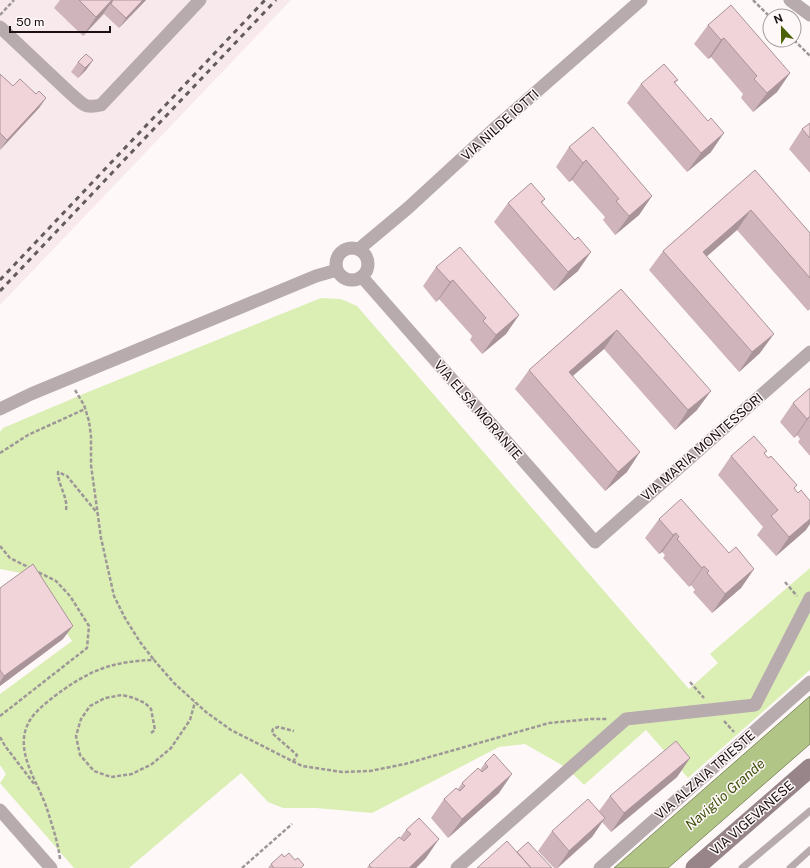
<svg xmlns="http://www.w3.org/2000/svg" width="810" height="868" viewBox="0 0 810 868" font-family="'Public Sans',sans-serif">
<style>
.built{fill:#f8e9ed}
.green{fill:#dbefb5}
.water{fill:#b0c586;stroke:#838f63}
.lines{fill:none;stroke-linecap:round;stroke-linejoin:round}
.path{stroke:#9e9798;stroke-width:2.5;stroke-dasharray:4 2;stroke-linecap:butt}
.lane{stroke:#b8abae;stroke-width:7}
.street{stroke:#b8abae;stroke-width:13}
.secondary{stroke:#98858a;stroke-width:19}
.rail{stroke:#635b5c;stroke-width:3;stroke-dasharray:5 5;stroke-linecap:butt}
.wall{fill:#cfb5bb}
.shaded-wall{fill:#a99499}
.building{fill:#f1d3da;stroke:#a99499}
.labels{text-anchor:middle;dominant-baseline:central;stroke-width:3;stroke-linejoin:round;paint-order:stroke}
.street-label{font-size:13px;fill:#1a1012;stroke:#fef8f9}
.water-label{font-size:14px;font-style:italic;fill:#3f510b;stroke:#fef8f9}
</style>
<rect width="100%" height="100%" fill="#fef8f9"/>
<path class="built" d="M0 0H291L0 305Z"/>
<path class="green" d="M321 298 341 299 357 306 689 689 718 663 710 654 810 568V670L688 778 646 730 584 785 567 768 525 744 499 747 372 813 316 808H283L268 802 241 773 129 868H74L0 783 6 774 0 765V694L72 641 26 574 0 569V432L3 428 88 392Z"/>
<path class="water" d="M810 696V744L668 868H614Z"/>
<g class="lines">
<path class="path" d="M753 0 770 17
M0 15 14 0
M794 40 810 56
M75 390 84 405 89 421 91 436V465L101 538 114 596 125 618 140 642 154 660
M0 453 28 435 85 409
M66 510C68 496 58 486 58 472L67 476 98 514
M0 546 10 558 30 568
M785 582 797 596
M690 682 704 698
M0 716 87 648 89 626 70 596 56 581 36 571
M724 721 734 732
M151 733 155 730 151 709 145 703 134 698 122 695 105 698 90 706 81 719 76 736 80 755 94 771 111 777 132 774 152 764 171 748 190 720 195 702
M0 737 5 746 35 785
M293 762 297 755 272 733 273 729 278 727 294 731
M60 859C58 842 52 825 47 809 38 781 12 750 30 720 37 709 53 697 63 690 94 668 117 661 154 660L174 683 206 712 231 730 302 766 342 772 370 771 405 764 549 723 591 719H607
M242 868 292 824"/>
<path class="lane" d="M742 868 810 811
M790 868 810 850"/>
<path class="street" d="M790 0 810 15
M0 27 70 93C83 104 84 109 101 105L200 0
M336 264a16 16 0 1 1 32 0a16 16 0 1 1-32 0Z
M359 249 408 208 495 128 641 0
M362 277 595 542 810 352
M0 409 31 394 316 276 337 270
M0 810 51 868
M457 868 626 719 755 705 810 598
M600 868 810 682"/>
<path class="secondary" d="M695 868 810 768"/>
<path class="rail" d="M0 280 265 0
M0 291 276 0"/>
</g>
<path class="wall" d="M60 0H146L119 28 104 14 83 36 54 8Z
M708 25 790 73 777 92 753 112 741 98 743 94 711 57 708 59 694 44Z
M93 60 86 70 78 78 71 72 78 62Z
M0 74 13 86 46 98 39 108 0 150Z
M678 80 675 83 711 152 687 172 627 103 641 84Z
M810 123V173L789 149 802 129Z
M569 147 652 196 639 215 615 235 603 220 605 217 572 180 569 182 556 167Z
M755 170 810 233V309L808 311 737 230 706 257 760 353 739 372 649 270 663 251Z
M545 199 542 203 578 271 554 291 494 222 508 203Z
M436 267 519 315 506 334 482 354 470 340 472 336 439 299 436 302 423 286Z
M621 289 697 410 675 430 604 349 573 376 627 472 605 491 515 389 529 370Z
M810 388V456L798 442 800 439 797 435 794 438 780 422 793 403Z
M767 451 764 454 797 485 794 489 806 530 776 556 757 535 763 527 718 475 731 456Z
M659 519 729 553 754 569 741 588 712 613 693 592 695 590 691 585 689 587 663 558 665 555 662 552 659 554 645 538Z
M0 588 63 639 0 686Z
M494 754 499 793 448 838 431 818 444 799 458 789 462 783 480 770 485 763Z
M690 758 677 777 611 832 602 822 592 837 558 868H554L538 851 552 831 599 811 610 796Z
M419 818 426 858 416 868H367L369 865 400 838 406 830Z
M284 857 302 868H268L271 864Z"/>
<path class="shaded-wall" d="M112 0H113L103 14 83 36 96 17Z
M143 0H146L119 28 126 18Z
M724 38 711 57 708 59 721 40Z
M93 60 86 70 78 78 85 68Z
M790 73 777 92 753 112 767 93Z
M46 98 39 108 0 150 7 140Z
M724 133 711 152 687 172 701 153Z
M586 160 572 180 569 182 583 163Z
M652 196 639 215 615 235 629 216Z
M751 210 737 230 689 272 703 252Z
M591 252 578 271 554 291 568 272Z
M453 280 439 299 436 302 450 282Z
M519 315 506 334 482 354 496 335Z
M617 330 604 349 555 391 569 372Z
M774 334 760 353 739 372 752 352Z
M711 391 697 410 675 430 688 410Z
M810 416 797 435 794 438 807 419Z
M640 452 627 472 605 491 618 472Z
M810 519V524L806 530 776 556 789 537Z
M676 533 662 552 659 554 673 535Z
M704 566 691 585 689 587 702 568Z
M754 569 741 588 712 613 725 594Z
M73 626 63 639 0 686V682L4 676Z
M690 758 677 777 611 832 624 813Z
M512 774 499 793 448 838 462 819Z
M605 818 592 837 557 868 569 851Z
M439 839 426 858 416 868H409Z"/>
<path class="building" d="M79 0H112L96 17Z
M113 0H143L126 18 111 4Z
M731 5 790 73 767 93 754 79 757 76 724 38 721 40 708 25Z
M86 54 93 60 85 68 78 62Z
M664 64 678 80 674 82 708 121 711 118 724 133 701 153 641 84Z
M0 74 13 86 20 79 36 94 39 91 46 98 7 140 0 133Z
M810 123V138L802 129Z
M593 127 652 196 629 216 616 201 619 199 586 160 583 163 569 147Z
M755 170 810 233V278L751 210 703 252 774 334 752 352 663 251Z
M531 183 545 199 541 202 575 240 578 237 591 252 568 272 508 203Z
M460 247 519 315 496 335 483 321 486 318 453 280 450 282 436 267Z
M621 289 711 391 688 410 617 330 569 372 640 452 618 472 529 370Z
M810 388V416L807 419 793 403Z
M754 436 767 451 764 453 768 458 771 456 797 485 794 488 798 493 801 490 810 501V519L789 537 771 516 778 510 731 456Z
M681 499 729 553 736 547 754 569 725 594 707 573 709 571 704 566 702 568 677 539 679 537 676 533 673 535 659 519Z
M33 564 73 626 4 676 0 670V588Z
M676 741 690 758 624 813 610 796Z
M494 754 512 774 462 819 444 799 456 788 460 791 465 786 462 783 478 768 482 772 488 767 485 763Z
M588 799 605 818 569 851 552 831Z
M419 818 439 839 409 868H372L369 865 399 837 404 841 411 834 406 830Z
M507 841 531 868H477Z
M528 842 552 868H531L517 852Z
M289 853 295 860 298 858 304 865 301 868H274L271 864 282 854 284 857Z"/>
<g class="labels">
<g class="street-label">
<text transform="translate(500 125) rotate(-42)">VIA NILDE IOTTI</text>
<text transform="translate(478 410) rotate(49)">VIA ELSA MORANTE</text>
<text transform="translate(702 447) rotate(-41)">VIA MARIA MONTESSORI</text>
<text transform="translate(705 775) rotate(-41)">VIA ALZAIA TRIESTE</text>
<text transform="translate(752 818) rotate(-41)">VIA VIGEVANESE</text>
</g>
<g class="water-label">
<text transform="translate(725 794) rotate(-41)">Naviglio Grande</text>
</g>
</g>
<g transform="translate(782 28) rotate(338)"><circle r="19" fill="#fef8f9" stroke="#a39b9d"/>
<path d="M0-3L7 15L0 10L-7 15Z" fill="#4c6009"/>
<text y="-6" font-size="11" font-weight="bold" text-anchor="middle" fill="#1a1012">N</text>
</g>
<path d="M10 26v6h100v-6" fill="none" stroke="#1a1012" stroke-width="2"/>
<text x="16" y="26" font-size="12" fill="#1a1012" stroke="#fef8f9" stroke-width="3" paint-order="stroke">50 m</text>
</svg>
